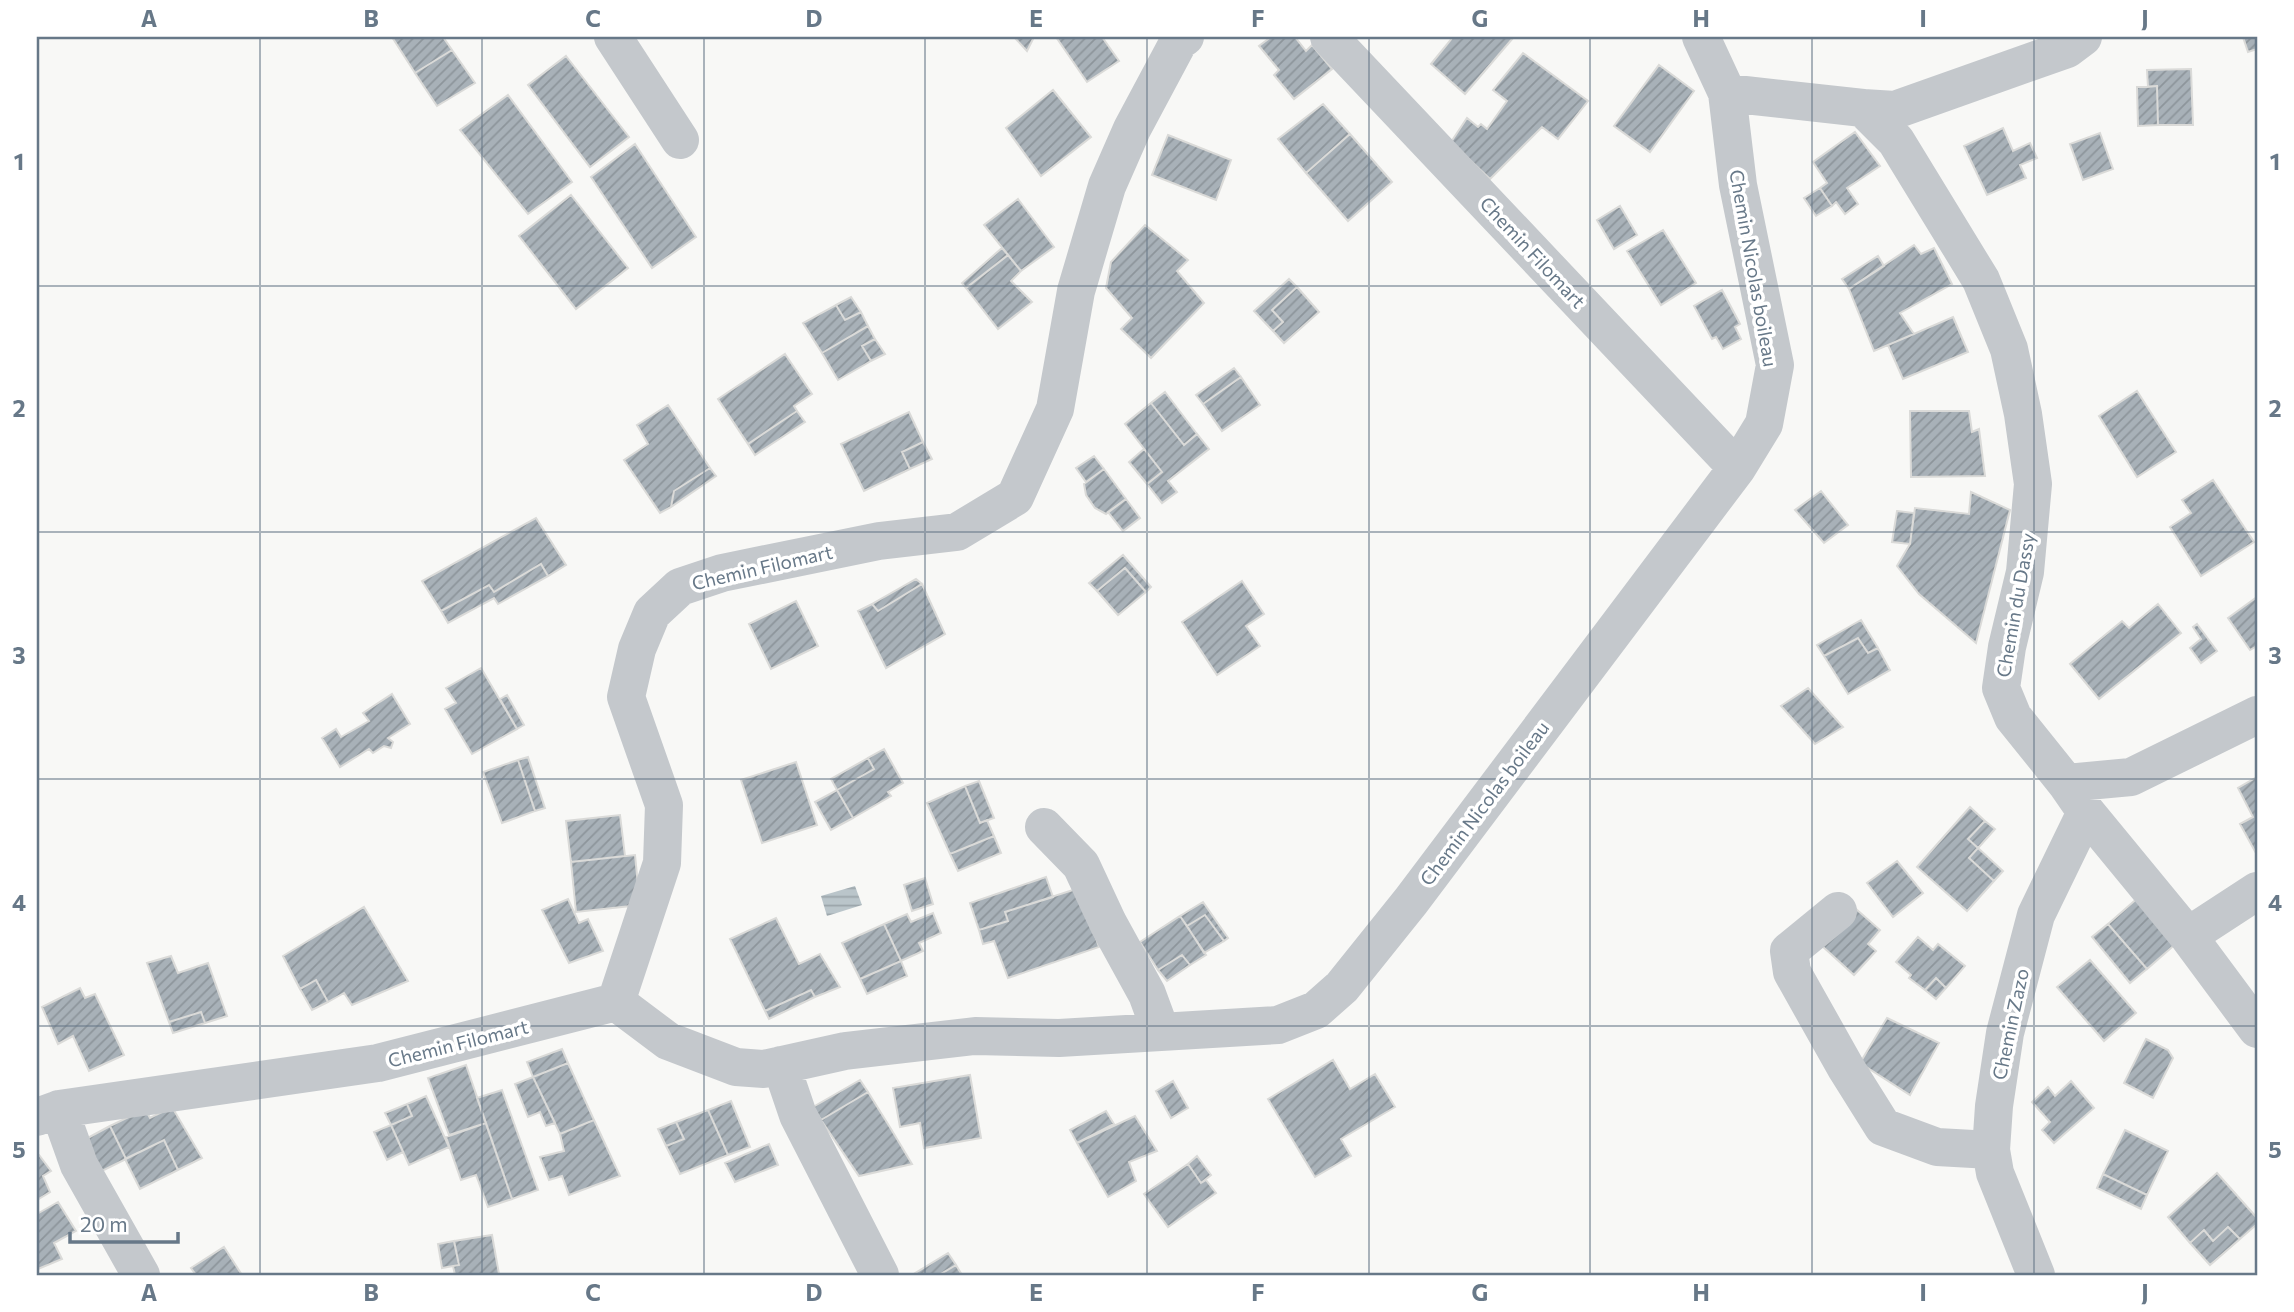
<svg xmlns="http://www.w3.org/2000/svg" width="2294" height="1312" viewBox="0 0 2294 1312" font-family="Commissioner,sans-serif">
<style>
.water{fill:url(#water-rules)}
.building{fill:url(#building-hatch);stroke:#dadad8;stroke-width:2}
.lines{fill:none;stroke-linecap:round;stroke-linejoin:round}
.minor{stroke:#c4c8cc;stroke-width:38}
.grid{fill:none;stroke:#677888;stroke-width:2;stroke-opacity:0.55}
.labels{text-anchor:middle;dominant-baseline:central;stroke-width:7;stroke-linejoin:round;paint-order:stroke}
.street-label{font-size:19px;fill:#677888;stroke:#fff}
.neatline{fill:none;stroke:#677888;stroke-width:2.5}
.grid-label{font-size:23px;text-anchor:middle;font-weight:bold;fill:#677888}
</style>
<defs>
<pattern id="water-rules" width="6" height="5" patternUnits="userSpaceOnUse" patternTransform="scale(1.75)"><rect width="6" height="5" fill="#bac5ca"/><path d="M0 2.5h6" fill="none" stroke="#9ba5aa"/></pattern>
<pattern id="building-hatch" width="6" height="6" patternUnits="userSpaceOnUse" patternTransform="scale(1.75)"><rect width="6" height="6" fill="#a8b1b8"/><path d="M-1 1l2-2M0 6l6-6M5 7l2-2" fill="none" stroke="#8d959b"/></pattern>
</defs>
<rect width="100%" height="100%" fill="#f8f8f6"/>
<path class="water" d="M855 886 862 905 827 916 821 896Z"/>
<path class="building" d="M392 37H443L452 50 415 73Z
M1014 37H1034L1027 51Z
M1056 37H1102L1119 61 1087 82Z
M1271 37H1295L1306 51 1312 45 1332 69 1294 99 1274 75 1279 70 1259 46Z
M1453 37H1511L1513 38 1465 94 1431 64Z
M2243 37H2257V49L2248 52Z
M452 50 475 83 437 106 415 73Z
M1523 53 1588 101 1558 139 1542 127 1490 179 1451 142 1467 118 1478 127 1481 124 1487 129 1507 101 1493 90Z
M566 56 629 137 590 167 528 85Z
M1659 65 1694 91 1650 152 1614 126Z
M2191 69 2193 125H2158L2157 86 2148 87 2147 70Z
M2157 86 2158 125 2138 126 2137 87Z
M1053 90 1091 137 1041 176 1006 128Z
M508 95 572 182 528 214 460 130Z
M1323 104 1350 134 1306 173 1278 139Z
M2003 128 2013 151 2030 143 2037 158 2020 165 2026 178 1987 195 1964 146Z
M1855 132 1880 166 1847 188 1858 204 1845 214 1836 202 1832 206 1820 188 1827 183 1813 162Z
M2100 133 2113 169 2083 180 2070 144Z
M1350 134 1392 182 1348 221 1306 173Z
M1168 135 1231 160 1216 200 1152 175Z
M635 144 696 237 652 268 591 177Z
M1820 188 1832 206 1816 216 1804 198Z
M571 195 628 268 576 309 519 236Z
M1018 199 1054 247 1021 271 984 225Z
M1620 206 1637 235 1614 249 1597 220Z
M1145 225 1188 260 1177 271 1204 303 1151 358 1121 329 1132 318 1106 288 1111 262Z
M1663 230 1696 283 1661 305 1627 251Z
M1914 245 1921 254 1934 248 1952 284 1900 313 1914 334 1874 351 1849 289Z
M1002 248 1008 255 966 288 962 283Z
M1008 255 1021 271 1011 281 1032 302 998 329 966 288Z
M1878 256 1884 266 1849 289 1842 279Z
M1289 279 1297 287 1272 310 1283 322 1273 331 1254 311Z
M1297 287 1319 312 1284 343 1273 331 1283 322 1272 310Z
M1722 290 1740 324 1735 327 1741 339 1723 349 1716 337 1712 339 1694 306Z
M851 297 861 312 845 320 836 305Z
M836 305 845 320 861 312 868 326 822 353 803 323Z
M1953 317 1968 352 1903 379 1888 345Z
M868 326 875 339 862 346 871 361 838 380 822 353Z
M875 339 885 354 871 361 862 346Z
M785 354 812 394 794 406 797 411 748 444 718 399Z
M1234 368 1241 377 1203 404 1196 395Z
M1241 377 1260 405 1222 431 1203 404Z
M2137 391 2176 452 2137 477 2099 416Z
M1165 392 1197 434 1184 445 1151 403Z
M1151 403 1184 445 1197 434 1209 449 1168 481 1177 492 1162 503 1147 484 1162 472 1125 424Z
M668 405 710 468 674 491 671 507 660 513 624 460 648 444 637 425Z
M797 411 805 422 755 455 748 444Z
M1910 411H1969L1972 432 1979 429 1985 476 1911 477Z
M909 412 923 442 902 452 910 469 864 491 841 444Z
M923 442 932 459 910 469 902 452Z
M1144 449 1162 472 1147 484 1129 462Z
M1094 456 1104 469 1086 482 1076 468Z
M710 468 716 476 671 507 674 491Z
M1104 469 1126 499 1106 514 1095 508 1086 495 1084 484Z
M2213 480 2254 542 2201 576 2170 527 2191 513 2182 500Z
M1821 491 1848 525 1824 543 1795 510Z
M1971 492 2010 510 1976 643 1919 594 1897 566 1910 544 1915 508 1969 514Z
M1126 499 1140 518 1123 531 1108 512Z
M1897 511 1914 513 1910 544 1892 542Z
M536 518 566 565 548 576 541 564 494 592 489 585 441 611 422 581Z
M1123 555 1151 587 1146 592 1125 568 1097 591 1089 583Z
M541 564 548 576 498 604 494 598 448 623 441 611 489 585 494 592Z
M1125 568 1146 592 1118 615 1097 591Z
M916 579 922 584 878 611 872 604Z
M1242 581 1264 614 1246 626 1260 646 1217 675 1182 622Z
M922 584 945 634 886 668 858 611 872 604 878 611Z
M2257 597V646L2250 650 2228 618Z
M796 601 818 646 771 669 749 624Z
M2158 604 2181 633 2099 699 2070 664 2122 621 2129 628Z
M1861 620 1878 648 1868 653 1858 638 1824 656 1817 645Z
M2197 624 2217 651 2201 663 2190 648 2201 639 2193 627Z
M1858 638 1868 653 1878 648 1890 670 1848 694 1824 656Z
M481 668 517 729 472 754 445 709 456 703 446 688Z
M1808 688 1843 727 1815 744 1781 706Z
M392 694 410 724 388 738 393 742 391 748 384 746 373 753 369 749 340 767 322 738 336 729 341 737 369 721 363 713Z
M507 695 524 725 517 729 500 699Z
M884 749 903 783 888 792 891 796 853 818 837 790 874 769 868 758Z
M528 757 545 808 535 811 518 760Z
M868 758 874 769 837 790 831 779Z
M518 760 535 811 502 823 483 772Z
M796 762 817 825 762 843 741 780Z
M2257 777V855L2240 824 2253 817 2238 788Z
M979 781 994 818 980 823 965 786Z
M965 786 980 823 987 820 994 836 950 854 927 803Z
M837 790 853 818 831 830 815 802Z
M1970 807 1985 821 1968 839 1978 848 1969 858 1994 881 1967 911 1917 867Z
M620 815 625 856 571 862 566 821Z
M1985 821 1995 829 1978 848 1968 839Z
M994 836 1001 853 958 871 950 854Z
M1978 848 2003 871 1994 881 1969 858Z
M635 855 640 905 576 912 571 862Z
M1897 861 1923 893 1893 917 1867 883Z
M1046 877 1053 897 1005 912 1008 921 979 930 970 903Z
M925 878 933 904 912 911 904 885Z
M1079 888 1099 947 1008 978 994 941 983 944 979 930 1008 921 1005 912Z
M2140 896 2179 941 2147 969 2108 924Z
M568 899 579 923 588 919 603 951 569 963 542 910Z
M1203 902 1228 938 1224 941 1205 915 1187 926 1180 916Z
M364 907 408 981 352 1005 344 993 328 1002 316 980 300 989 283 956Z
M1856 909 1880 930 1868 944 1876 951 1854 975 1822 946Z
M933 913 941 933 919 943 923 951 901 961 884 924 907 914 911 922Z
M1205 915 1224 941 1204 953 1187 926Z
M1180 916 1206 955 1190 965 1182 955 1158 970 1140 942Z
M776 918 799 964 820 954 840 987 815 997 811 990 765 1011 730 939Z
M884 924 901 961 860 979 842 943Z
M2108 924 2147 969 2130 983 2092 937Z
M1918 937 1933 950 1938 944 1965 966 1946 988 1936 978 1925 990 1909 978 1911 975 1896 962Z
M1182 955 1190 965 1167 981 1158 970Z
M171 956 178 973 208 963 227 1016 205 1023 201 1012 169 1022 147 963Z
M2090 960 2136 1013 2104 1041 2057 987Z
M901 961 907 976 867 994 860 979Z
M1936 978 1946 988 1936 999 1925 990Z
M316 980 328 1002 312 1010 300 989Z
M80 988 85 998 95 994 124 1055 89 1071 73 1036 58 1044 42 1007Z
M811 990 815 997 769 1019 765 1011Z
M201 1012 205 1023 173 1033 169 1022Z
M1887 1018 1939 1043 1910 1095 1860 1063Z
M2146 1039 2168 1050 2173 1058 2153 1098 2124 1083Z
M562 1049 568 1063 533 1077 527 1062Z
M1333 1060 1350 1089 1375 1074 1395 1107 1341 1139 1351 1156 1315 1177 1268 1099Z
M568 1063 594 1120 560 1134 533 1077Z
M466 1065 486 1123 449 1135 428 1078Z
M970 1075 981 1138 924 1148 920 1123 900 1127 893 1088Z
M533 1077 555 1123 546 1126 540 1112 528 1117 515 1084Z
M860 1080 868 1092 821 1120 813 1107Z
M1173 1081 1188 1108 1171 1118 1156 1091Z
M2071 1081 2094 1108 2054 1143 2042 1130 2050 1122 2032 1102 2048 1087 2055 1096Z
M502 1090 538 1190 512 1199 477 1098Z
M868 1092 891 1129 912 1164 859 1176 821 1120Z
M426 1096 449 1147 409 1165 391 1125 412 1116 407 1104Z
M731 1101 750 1147 728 1155 708 1110Z
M407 1104 412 1116 391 1125 385 1113Z
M172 1107 202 1158 178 1170 164 1140 126 1159 110 1126 145 1109 150 1118Z
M708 1110 728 1155 680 1174 666 1146 684 1139 676 1122Z
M1106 1111 1114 1124 1077 1143 1070 1130Z
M1135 1116 1157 1151 1129 1162 1136 1181 1108 1197 1077 1143Z
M594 1120 620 1176 569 1195 562 1176 549 1180 540 1157 564 1151 560 1134Z
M676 1122 684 1139 666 1146 658 1129Z
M486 1123 512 1199 488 1207 476 1175 461 1180 446 1137Z
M391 1125 403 1152 387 1160 374 1132Z
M110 1126 126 1159 102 1171 84 1140Z
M2125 1130 2168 1151 2147 1195 2103 1174Z
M164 1140 178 1170 140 1189 125 1159Z
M769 1144 778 1165 735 1182 725 1163Z
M37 1155H39L51 1171 43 1176 50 1192 37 1200Z
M1197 1156 1211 1175 1201 1183 1188 1164Z
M1188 1164 1201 1183 1206 1180 1216 1193 1168 1227 1144 1194Z
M2217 1173 2257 1218V1224L2240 1239 2228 1227 2213 1241 2204 1230 2190 1243 2168 1217Z
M2103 1174 2147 1195 2141 1209 2097 1188Z
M58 1202 76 1231 54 1243 62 1259 38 1269 37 1214Z
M2228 1227 2240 1239 2210 1265 2190 1243 2204 1230 2213 1241Z
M492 1235 499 1274 455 1275 453 1266 459 1265 454 1241Z
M454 1241 459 1265 442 1268 438 1244Z
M224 1247 242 1275H196L191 1268Z
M948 1253 956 1265 939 1275H912Z
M956 1265 962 1275H939Z"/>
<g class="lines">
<path class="minor" d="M613 37 680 140
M1329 37 1737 468
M1701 37 1727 93 1863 108 1896 141 1981 280 2009 349 2023 414 2033 484 2025 572 2007 647 2001 688 2013 717 2066 783 2131 777 2257 715
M1863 108 1895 110 2067 49 2083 37
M2086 812 2188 936 2257 1029
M1044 827 1081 865 1108 923 1147 994 1161 1032
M1838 911 1789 951 1792 972 1846 1068 1883 1127 1937 1147 1991 1150
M2188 936 2257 891
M616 1002 668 1041 736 1067 764 1069 845 1051 975 1036 1059 1038 1278 1025 1316 1010 1342 987 1411 901 1737 468 1764 424 1775 365 1738 185 1727 93
M616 1002 662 863 664 805 626 697 637 649 652 613 680 587 722 573 879 541 957 532 1015 497 1055 409 1076 291 1107 186 1132 129 1179 41 1185 37
M781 1065 798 1115 880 1275
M59 1109 79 1165 141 1275
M37 1117 59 1109 378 1063 616 1002
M2036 1275 1995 1173 1991 1150 1994 1106 2005 1033 2036 915 2086 812 2066 783"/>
</g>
<path class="grid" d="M260 37V1275M482 37V1275M704 37V1275M925 37V1275M1147 37V1275M1369 37V1275M1590 37V1275M1812 37V1275M2034 37V1275M37 286H2257M37 532H2257M37 779H2257M37 1026H2257"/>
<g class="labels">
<g class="street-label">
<text transform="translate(1533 252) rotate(47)">Chemin Filomart</text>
<text transform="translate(1754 268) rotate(80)">Chemin Nicolas boileau</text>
<text transform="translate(762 567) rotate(-13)">Chemin Filomart</text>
<text transform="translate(2015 605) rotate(-80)">Chemin du Dassy</text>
<text transform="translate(1484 803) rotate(-53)">Chemin Nicolas boileau</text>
<text transform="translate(2010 1024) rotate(-78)">Chemin Zazo</text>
<text transform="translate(458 1043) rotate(-14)">Chemin Filomart</text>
</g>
</g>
<rect width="2294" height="1312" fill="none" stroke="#ffffff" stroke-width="77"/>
<path d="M70 1232v10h108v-10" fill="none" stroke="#677888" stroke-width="3.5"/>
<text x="80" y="1232" font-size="21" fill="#677888" stroke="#ffffff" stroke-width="5" paint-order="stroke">20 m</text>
<rect x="38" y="38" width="2218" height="1236" class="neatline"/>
<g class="grid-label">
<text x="149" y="27">A</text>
<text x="371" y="27">B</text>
<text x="593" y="27">C</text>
<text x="814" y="27">D</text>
<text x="1036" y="27">E</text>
<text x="1258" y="27">F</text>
<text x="1480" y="27">G</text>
<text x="1701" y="27">H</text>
<text x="1923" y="27">I</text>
<text x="2145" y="27">J</text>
<text x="19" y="170">1</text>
<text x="2275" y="170">1</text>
<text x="19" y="417">2</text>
<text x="2275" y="417">2</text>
<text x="19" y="664">3</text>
<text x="2275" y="664">3</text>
<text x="19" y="911">4</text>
<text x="2275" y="911">4</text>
<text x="19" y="1158">5</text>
<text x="2275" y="1158">5</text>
<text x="149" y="1301">A</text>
<text x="371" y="1301">B</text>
<text x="593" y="1301">C</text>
<text x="814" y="1301">D</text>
<text x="1036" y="1301">E</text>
<text x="1258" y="1301">F</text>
<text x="1480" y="1301">G</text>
<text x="1701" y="1301">H</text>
<text x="1923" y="1301">I</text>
<text x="2145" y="1301">J</text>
</g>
</svg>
